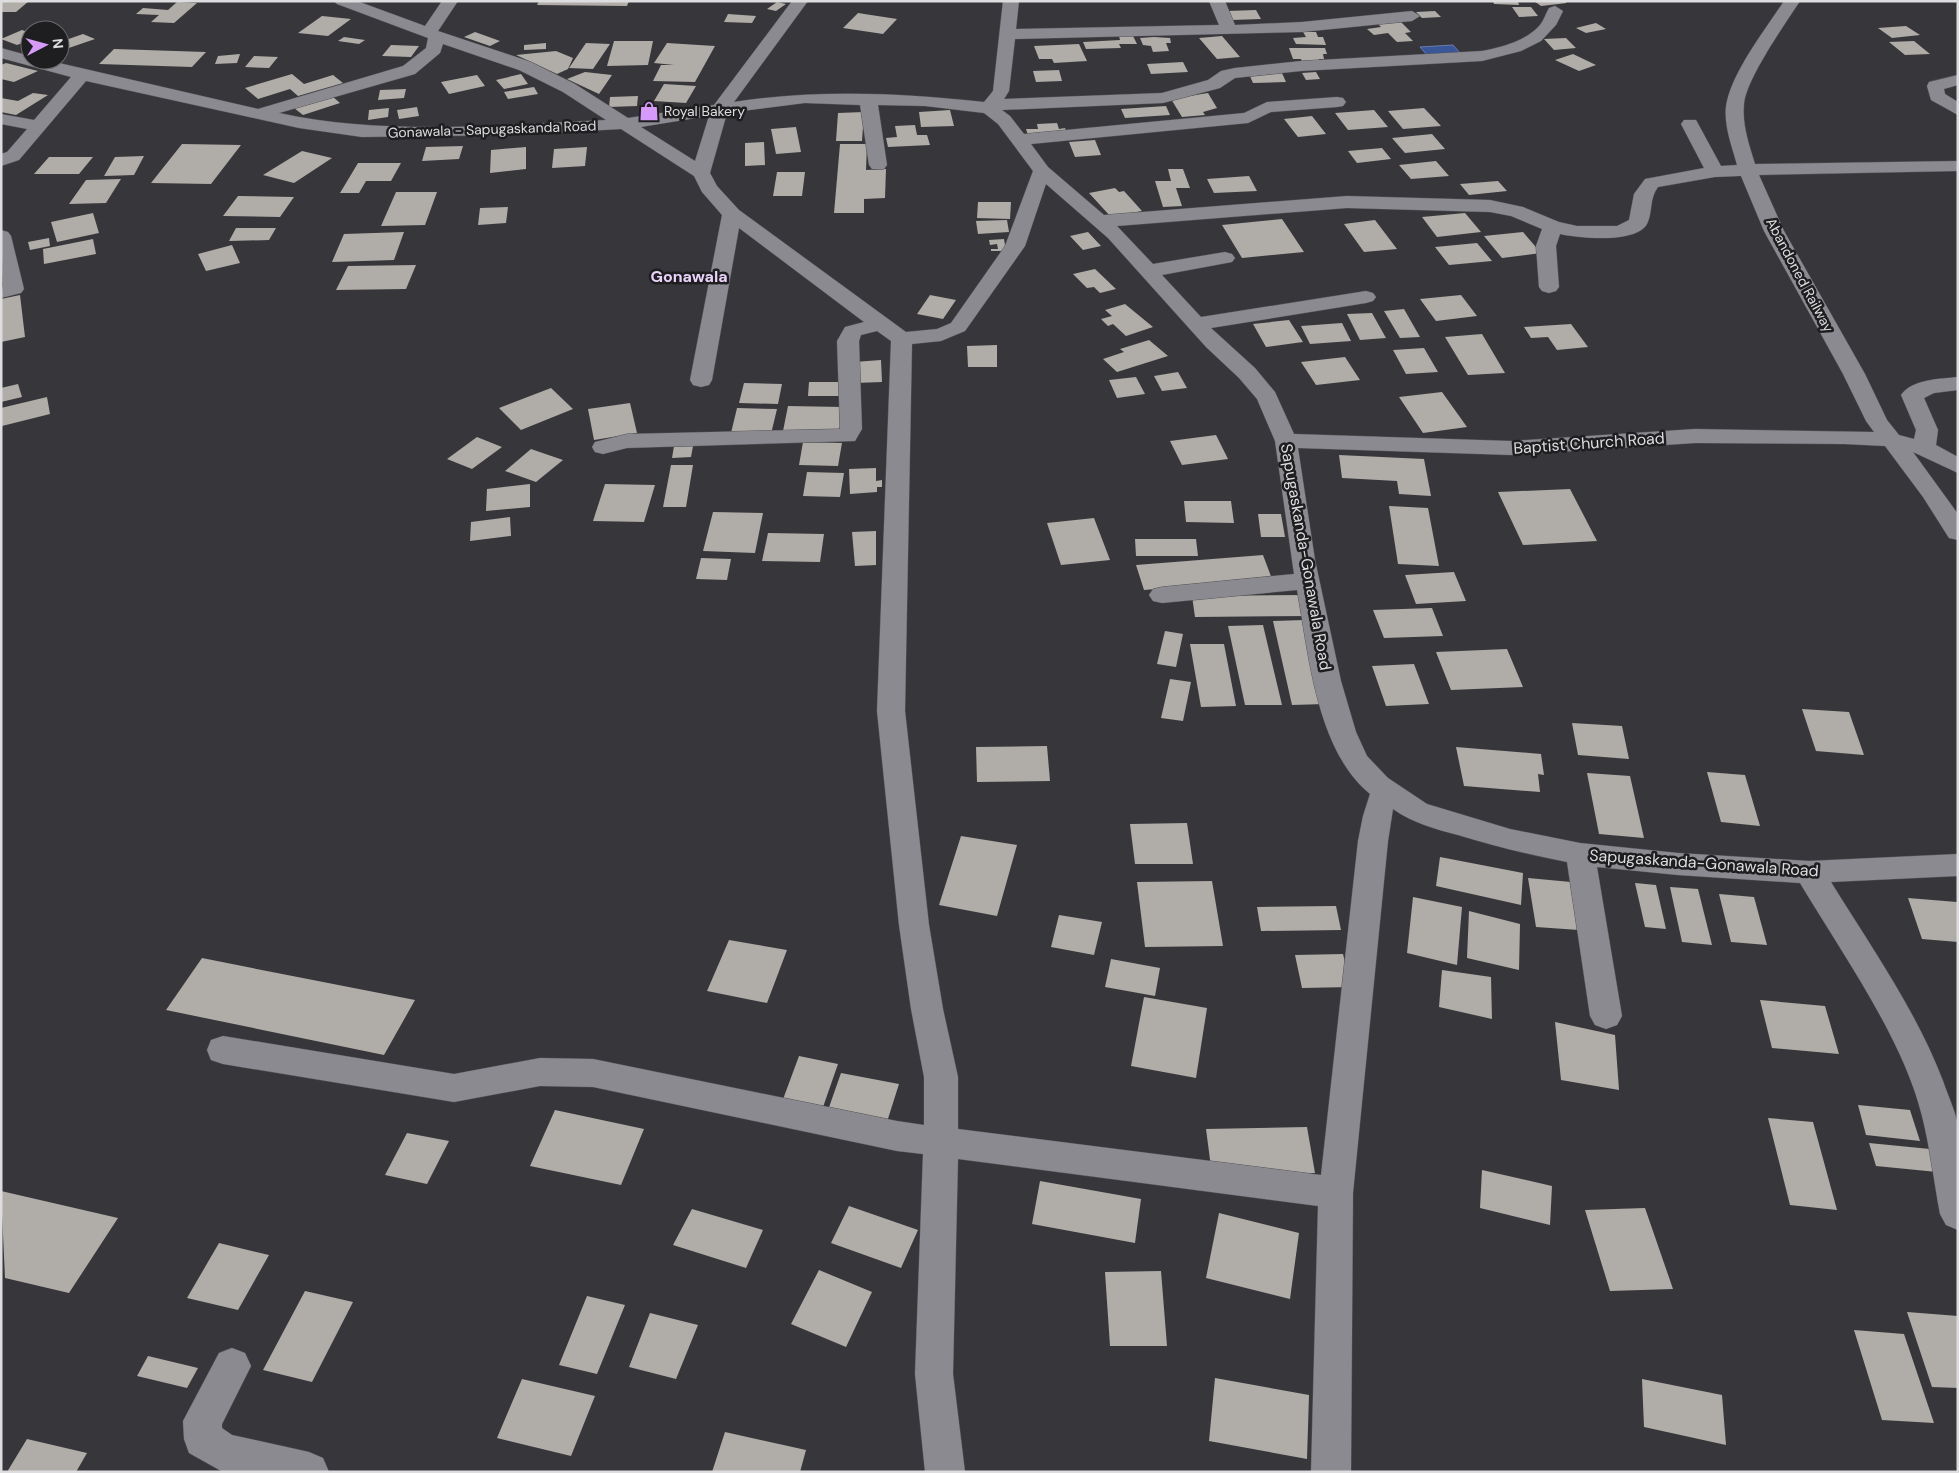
<svg xmlns="http://www.w3.org/2000/svg" width="1959" height="1473" viewBox="0 0 1959 1473" font-family="'DM Sans',sans-serif">
<style>
.water{fill:#395699;stroke:#6a7eae}
.building{fill:#b0aca7}
.lines{fill:none;stroke-linecap:round;stroke-linejoin:round}
.minor-casing{stroke:#535357;stroke-width:1}
.minor{fill:#8b8a90;fill-rule:evenodd}
.labels{text-anchor:middle;dominant-baseline:central;stroke-width:5;stroke-linejoin:round;paint-order:stroke}
.far-poi-label{font-size:14px;fill:#dddde0;stroke:#1e1e20;text-anchor:start}
.far-street-label{font-size:14px;fill:#dddde0;stroke:#1e1e20}
.far-quarter-label{font-size:16px;font-weight:bold;fill:#ead3fb;stroke:#1e1e20}
.street-label{font-size:16px;fill:#dddde0;stroke:#1e1e20}
</style>
<rect width="100%" height="100%" fill="#37373b"/>
<path class="water" d="M1453 45 1460 53 1427 55 1420 47Z"/>
<path class="building" d="M1 1H29L16 12H1Z
M539 1H629L627 6 537 5Z
M1493 1H1518L1519 5 1494 4Z
M1534 1H1564L1567 3 1541 6Z
M177 2 197 3 174 23 151 22 159 15 136 14 143 8 168 10Z
M777 2 786 4 776 11 767 9Z
M1512 7H1531L1538 16 1519 17Z
M1256 10 1261 19 1232 20 1227 11Z
M1435 11 1441 17 1422 18 1416 12Z
M858 13 897 19 883 34 843 28Z
M728 14 756 16 752 23 724 22Z
M322 16 351 19 328 36 298 33Z
M1399 20 1411 32 1405 33 1413 41 1397 42 1388 33 1374 35 1367 29 1381 27 1377 23Z
M1596 23 1606 29 1586 33 1576 28Z
M1906 26 1920 35 1892 38 1878 28Z
M22 30 30 33V40L17 45 1 39Z
M475 32 500 41 490 46 464 37Z
M1303 32H1316L1318 37H1323L1326 45 1296 44 1293 38 1306 37Z
M83 34 95 39 63 50 60 48V42Z
M1119 36H1133L1137 44H1119L1121 48 1086 49 1083 42 1120 40Z
M1222 36 1240 57 1217 59 1199 38Z
M344 37 365 40 359 44 338 41Z
M1154 37 1170 38 1171 43H1166L1169 51 1153 52 1151 46 1143 45 1140 38Z
M1566 38 1576 48 1554 50 1544 39Z
M614 41H653L648 65 607 66Z
M1914 41 1930 54 1905 55 1889 42Z
M546 43V49L524 50V45Z
M586 43 610 44 593 69 569 68Z
M667 43 715 46 695 82 653 81 661 65H674L654 63Z
M1079 44 1087 61 1054 63 1052 59H1039L1034 46Z
M391 45 419 46 411 57 382 56Z
M1289 48H1325L1327 54H1323L1324 59H1319L1320 62H1302L1301 59H1293Z
M114 49 206 52 192 67 99 64Z
M556 51 573 58 568 69 557 74 516 55Z
M240 54 237 63 215 64 218 56Z
M1573 54 1596 65 1579 71 1555 60Z
M254 56 278 57 269 68 245 67Z
M1183 62 1188 72 1151 74 1147 64Z
M6 63 38 71 14 82 1 79V65Z
M1059 70 1062 81 1036 82 1033 71Z
M585 72 612 75 599 94 567 79Z
M1316 72 1320 79 1306 80 1302 73Z
M1282 73 1286 82 1253 83 1249 74Z
M292 74 304 84 333 75 343 83 298 96 290 89 258 99 245 88Z
M521 74 528 84 504 89 496 80Z
M477 75 485 86 449 94 441 82Z
M664 84 696 86 686 103 654 101Z
M534 87 538 94 508 99 504 92Z
M406 89 404 98 378 100 380 90Z
M33 93 48 95 16 115 1 112V98L18 101Z
M1208 93 1217 108 1203 112 1205 115 1182 117 1171 99Z
M332 96 340 103 303 115 294 108Z
M638 96 637 106 609 107 610 97Z
M1166 106 1170 115 1125 118 1121 109Z
M417 107 419 116 399 119 397 110Z
M389 108 388 117 368 120 369 110Z
M1424 108 1441 126 1403 129 1388 111Z
M950 110 954 126 921 127 919 112Z
M1374 110 1388 127 1348 130 1335 113Z
M864 112 862 141H836L838 113Z
M1312 116 1326 134 1298 137 1284 119Z
M1057 123 1059 129 1065 128 1067 133 1028 135 1026 129H1038L1037 124Z
M915 125 917 135H927L930 145 888 147 886 138 897 137 895 126Z
M796 127 801 152 776 154 771 129Z
M1432 134 1445 149 1405 153 1392 138Z
M1095 140 1101 155 1075 157 1069 142Z
M764 142 765 165 745 166V143Z
M182 144 241 145 211 184 151 183Z
M840 144H867L866 170 886 169 885 198 864 199V213H834Z
M463 146 459 159 422 161 426 147Z
M526 147V169L490 173 491 150Z
M587 147 585 166 552 168 554 149Z
M1382 148 1391 159 1357 163 1348 151Z
M302 151 332 158 294 183 263 175Z
M144 156 134 175 104 176 115 157Z
M49 157H93L79 174H34Z
M1436 161 1449 176 1411 179 1399 165Z
M358 163H401L391 181H366L359 193H340Z
M1168 169H1183L1190 188H1176L1182 206 1163 207 1155 181H1171Z
M777 172H805L802 196H773Z
M1249 176 1257 191 1214 193 1207 179Z
M121 179 106 203 69 204 86 180Z
M1498 181 1507 191 1469 195 1460 184Z
M1115 188 1119 192 1124 191 1142 211 1111 217 1089 193Z
M396 192H437L425 225 381 226Z
M238 196 294 197 280 217 223 216Z
M978 202H1011L1010 219 977 218Z
M508 207 506 223 478 225 480 208Z
M93 213 99 233 57 242 51 222Z
M1465 213 1481 232 1437 237 1422 217Z
M1282 219 1304 252 1242 258 1222 225Z
M1007 220 1009 232 978 234 976 221Z
M1375 220 1397 249 1364 252 1344 224Z
M236 228H276L269 240 229 241Z
M404 232 394 260 332 262 344 234Z
M1088 232 1101 246 1083 250 1070 236Z
M1523 232 1541 253 1502 258 1484 236Z
M49 238 50 246 30 250 28 242Z
M93 239 96 254 44 264 43 249Z
M1004 239 1006 251H991V249H998L997 244 990 245 989 240Z
M1477 243 1492 261 1449 265 1435 247Z
M232 245 240 263 206 271 198 254Z
M416 265 406 289 336 290 348 266Z
M1095 269 1116 289 1100 293 1094 287 1087 288 1073 274Z
M20 295 25 337 1 342V299Z
M930 295 956 300 943 319 917 314Z
M1461 295 1477 316 1436 321 1420 299Z
M1125 304 1153 327 1126 336 1113 324 1108 326 1101 319 1112 316 1105 310Z
M1404 309 1420 337 1400 338 1384 311Z
M1372 313 1386 338 1360 340 1347 314Z
M1289 320 1303 342 1266 347 1253 324Z
M1342 323 1351 341 1310 344 1301 326Z
M1571 324 1588 347 1557 350 1548 337 1531 338 1524 327Z
M1482 334 1505 373 1468 375 1445 337Z
M1149 340 1168 356 1117 372 1103 359 1124 352 1120 349Z
M997 345V367H968L967 346Z
M1424 348 1438 372 1406 374 1393 350Z
M1345 357 1360 380 1316 385 1301 362Z
M881 360 882 382 855 383 854 362Z
M1178 372 1187 388 1162 391 1154 376Z
M1136 377 1145 394 1117 398 1109 380Z
M809 382H849L848 396H808Z
M744 383 782 384 778 404 739 403Z
M18 384 22 397 1 402V388Z
M551 388 573 409 521 430 499 408Z
M1442 392 1467 427 1423 433 1399 397Z
M47 397 50 414 2 426 1 408Z
M630 403 637 433 594 440 588 409Z
M788 406 843 407 839 432 783 431Z
M737 408 777 409 771 434 731 433Z
M1216 435 1228 459 1182 465 1170 441Z
M477 437 502 447 472 469 447 459Z
M803 442 842 443 838 466 799 465Z
M674 446H693L691 457 672 458Z
M531 449 563 460 536 482 505 471Z
M1339 455 1424 459 1431 496 1399 494 1397 481 1342 478Z
M671 465H693L686 507H663Z
M876 468V481L882 480V487H877V492L850 494 849 469Z
M807 472 844 473 840 497 803 496Z
M530 484V507L486 511 487 489Z
M605 484 655 485 644 522 593 521Z
M1570 489 1597 541 1523 545 1498 492Z
M1184 501H1231L1234 523 1186 522Z
M1389 506 1428 508 1439 566 1398 564Z
M713 512 763 513 755 553 703 551Z
M1258 514H1281L1285 537H1261Z
M510 517 511 536 470 541 471 522Z
M1094 518 1110 560 1061 565 1047 523Z
M876 531V565L855 566 852 532Z
M768 533 824 534 820 562 762 561Z
M1135 539H1196L1198 556H1136Z
M1263 555 1272 579 1144 590 1136 565Z
M701 558 731 559 727 580 696 579Z
M1454 572 1466 601 1416 604 1405 575Z
M1305 595 1310 616 1195 617 1192 596Z
M1432 608 1443 636 1384 638 1373 610Z
M1304 620 1325 704 1292 705 1273 621Z
M1263 625 1282 705H1245L1228 626Z
M1165 631 1183 634 1176 667 1157 664Z
M1190 644H1224L1236 706 1201 707Z
M1507 649 1523 687 1451 690 1436 652Z
M1414 664 1429 704 1386 706 1372 666Z
M1170 679 1191 682 1183 721 1161 718Z
M1802 709 1849 712 1864 755 1816 751Z
M1572 723 1622 726 1629 759 1578 755Z
M1047 746 1050 781 977 782 976 747Z
M1456 747 1541 754 1544 775 1538 774 1540 792 1464 786Z
M1707 772 1745 775 1760 826 1721 822Z
M1587 773 1630 776 1644 838 1599 834Z
M1187 823 1193 864H1135L1130 824Z
M961 836 1017 845 997 916 939 905Z
M1440 857 1523 873 1521 905 1436 886Z
M1528 878 1571 882 1579 930 1536 927Z
M1212 881 1223 946 1145 947 1137 882Z
M1635 883 1656 885 1666 929 1645 927Z
M1670 887 1698 889 1712 945 1682 942Z
M1719 894 1754 897 1767 945 1731 942Z
M1413 897 1462 907 1457 965 1407 953Z
M1908 898 1957 902 1958 942 1922 939Z
M1336 906 1341 930 1261 931 1257 907Z
M1469 911 1520 924 1519 970 1467 958Z
M1059 915 1102 922 1094 955 1051 947Z
M729 940 787 950 767 1003 707 991Z
M1343 954 1351 987 1302 988 1295 955Z
M202 958 272 972 415 1000 384 1055 166 1010Z
M1111 959 1160 968 1155 996 1105 987Z
M1442 970 1491 977 1492 1019 1439 1007Z
M1144 997 1207 1008 1196 1078 1131 1066Z
M1760 1000 1825 1006 1839 1054 1772 1048Z
M1555 1022 1615 1035 1619 1090 1561 1080Z
M799 1056 838 1064 822 1110 782 1102Z
M841 1073 899 1084 886 1125 827 1113Z
M1858 1105 1910 1110 1920 1141 1866 1135Z
M555 1110 644 1129 621 1185 530 1166Z
M1768 1118 1813 1122 1837 1210 1790 1205Z
M1307 1127 1315 1173 1212 1175 1206 1129Z
M407 1133 449 1141 427 1184 385 1175Z
M1869 1143 1930 1149 1937 1172 1876 1166Z
M1482 1170 1552 1186 1550 1225 1480 1208Z
M1040 1181 1141 1199 1135 1243 1032 1224Z
M1 1191 118 1218 69 1293 5 1278Z
M849 1206 918 1230 901 1268 831 1243Z
M1645 1208 1673 1289 1610 1291 1585 1210Z
M692 1209 763 1230 746 1268 673 1245Z
M1219 1213 1299 1233 1290 1299 1206 1278Z
M219 1243 269 1255 238 1310 187 1298Z
M819 1270 872 1292 846 1347 791 1324Z
M1161 1271 1167 1346H1110L1105 1272Z
M305 1291 353 1302 312 1382 263 1370Z
M587 1296 625 1305 597 1374 559 1365Z
M1907 1312 1958 1316V1388L1932 1387Z
M650 1313 698 1325 676 1379 629 1367Z
M1854 1330 1904 1334 1934 1423 1882 1420Z
M148 1356 198 1368 187 1388 137 1376Z
M1215 1378 1309 1395 1307 1459 1209 1441Z
M522 1379 595 1396 571 1456 497 1438Z
M1642 1379 1722 1395 1726 1445 1644 1427Z
M725 1432 806 1450 800 1472H712Z
M27 1439 87 1453 76 1472H7Z"/>
<g class="lines">
<defs>
<path id="minor" d="M334 1H357L425 26 442 1H458L438 31 531 62 575 84 628 118 714 105 792 1H808L734 102C818 89 900 93 984 102L993 91 1003 1H1019L1016 29 1219 25 1209 1H1225L1235 25 1302 22 1412 11 1420 16 1412 21 1302 32 1015 39 1009 91 1004 99 1162 93 1208 80 1221 71 1235 68 1301 61 1482 51C1502 47 1526 41 1540 25 1544 20 1546 13 1549 8L1555 6 1563 11 1556 25 1541 41 1521 51 1482 61 1301 71 1235 78 1220 88 1163 103 1002 110 1010 116 1024 134 1244 113 1267 102 1337 97 1343 98 1346 102 1343 106 1337 107 1271 112 1248 123 1031 144 1048 167 1104 215 1347 196 1490 200 1523 207 1559 222 1577 226H1617L1629 220 1634 194 1645 179 1704 168 1681 124 1684 120H1696L1721 166 1737 165C1732 146 1722 122 1727 101 1735 68 1765 30 1784 1H1800C1785 24 1746 79 1744 104 1742 125 1749 144 1755 164L1958 161V171L1759 175 1784 231 1865 374 1887 420 1899 435 1914 439 1916 430 1901 395C1912 379 1940 379 1958 377V390L1934 393 1924 398 1938 430 1936 445 1958 457V473L1913 452 1958 514V540L1949 538 1923 497 1885 446 1844 444 1695 443 1511 455 1298 448 1315 560 1341 681 1356 732 1367 756 1388 778 1427 804 1510 829 1580 843 1678 853 1809 861 1958 854V876L1831 882C1871 947 1916 1010 1943 1081 1948 1096 1955 1110 1958 1125V1230L1946 1225 1940 1214C1934 1182 1930 1148 1922 1116 1903 1038 1841 952 1800 883L1678 875 1597 867 1622 1016 1617 1025 1606 1029 1595 1025 1590 1016 1567 862C1530 855 1494 846 1458 835 1435 829 1413 823 1393 809L1388 841 1353 1193 1351 1472H1311L1318 1206 958 1159 953 1374 965 1472H925L915 1374 923 1154 897 1151 593 1087 540 1086 454 1102 223 1064 211 1060 207 1050 211 1040 223 1036 454 1074 540 1058 593 1059 897 1121 924 1125V1077L911 1009 899 925 877 711 891 341 877 331 861 335 859 341 862 429 855 441 627 448 603 454 595 452 592 447 595 442 627 434 840 429 837 341 845 327 864 322 739 228 712 380 709 385 701 387 693 385 690 380 722 215 702 192 694 176 621 129 514 135 362 137 299 128 86 81 19 160 1 166V154L7 152 27 129 1 124V114L34 120 71 77 1 58V48L30 56V60H46L258 109 403 66 426 48 428 38 337 4ZM443 44 519 70 563 92 606 120C500 125 384 136 279 113L415 74 440 53ZM805 103 860 105 869 165 872 169H884L887 165 878 105 925 106 984 113 998 124 1033 171 1005 246 951 323 937 329 906 332 739 210 717 186 710 173 727 113ZM709 116 695 161 641 127ZM1741 176 1764 231 1843 374 1866 421 1874 432 1695 429 1511 441 1294 434 1275 392 1255 368 1211 328 1366 303 1373 301 1376 297 1373 293 1366 291 1201 317 1162 275 1232 262 1235 258 1232 254 1225 252 1153 264 1117 226 1347 208 1490 212 1511 216 1542 229 1536 246 1539 287 1542 291 1549 293 1556 291 1559 287 1556 246 1560 234C1578 238 1636 244 1647 224 1653 212 1649 199 1658 187L1715 177ZM1046 184 1108 238 1206 347 1239 378 1257 399 1275 441 1294 574 1162 587 1153 589 1149 595 1153 601 1162 603 1297 590C1309 654 1316 750 1370 794L1363 816 1358 841 1321 1175 958 1129V1077L943 1009 929 925 905 711 912 344 941 341 965 331 1025 246Z
M1958 75V85L1944 89 1945 94 1958 102V115L1931 100 1927 86 1929 82Z
M1 230 8 232 11 236 24 289 21 293 1 298 3 285Z
M232 1348 245 1353 251 1366 222 1424V1428L232 1435 309 1452 323 1458 329 1472H223L189 1453 184 1439 183 1421 219 1353Z"/>
</defs>
<use href="#minor" class="minor-casing"/>
<use href="#minor" class="minor"/>
</g>
<defs>
<symbol id="shop-bare" viewBox="-9 -9 18 18"><path d="M-5-2.5h2.3a2.7 3.5 0 0 1 5.4 0H5L5.5 6h-11ZM-1.5-2.5h3a1.5 2.3 0 0 0-3 0Z" fill="#d69bfa" stroke="#1e1e20" stroke-width="2.5" paint-order="stroke"/></symbol>
</defs>
<g fill-rule="evenodd">
<use href="#shop-bare" x="635" y="97" width="28" height="28"/>
</g>
<g class="labels">
<g class="far-poi-label">
<text x="664" y="111">Royal Bakery</text>
</g>
<g class="far-street-label">
<text transform="translate(492 129) rotate(-2)">Gonawala - Sapugaskanda Road</text>
<text transform="translate(1800 275) rotate(62)">Abandoned Railway</text>
</g>
<g class="far-quarter-label">
<text x="689" y="276">Gonawala</text>
</g>
<g class="street-label">
<text transform="translate(1589 443) rotate(-4)">Baptist Church Road</text>
<text transform="translate(1306 557) rotate(80)">Sapugaskanda-Gonawala Road</text>
<text transform="translate(1704 863) rotate(4)">Sapugaskanda-Gonawala Road</text>
</g>
</g>
<rect width="1959" height="1473" fill="none" stroke="#dddde0" stroke-width="5"/>
<g transform="translate(45 45) rotate(84)"><circle r="24" fill="#1e1e20" stroke="#6a6a6d"/>
<path d="M0-4L9 19L0 12L-9 19Z" fill="#d69bfa"/>
<text y="-8" font-size="14" font-weight="bold" text-anchor="middle" fill="#dddde0">N</text>
</g>
</svg>
